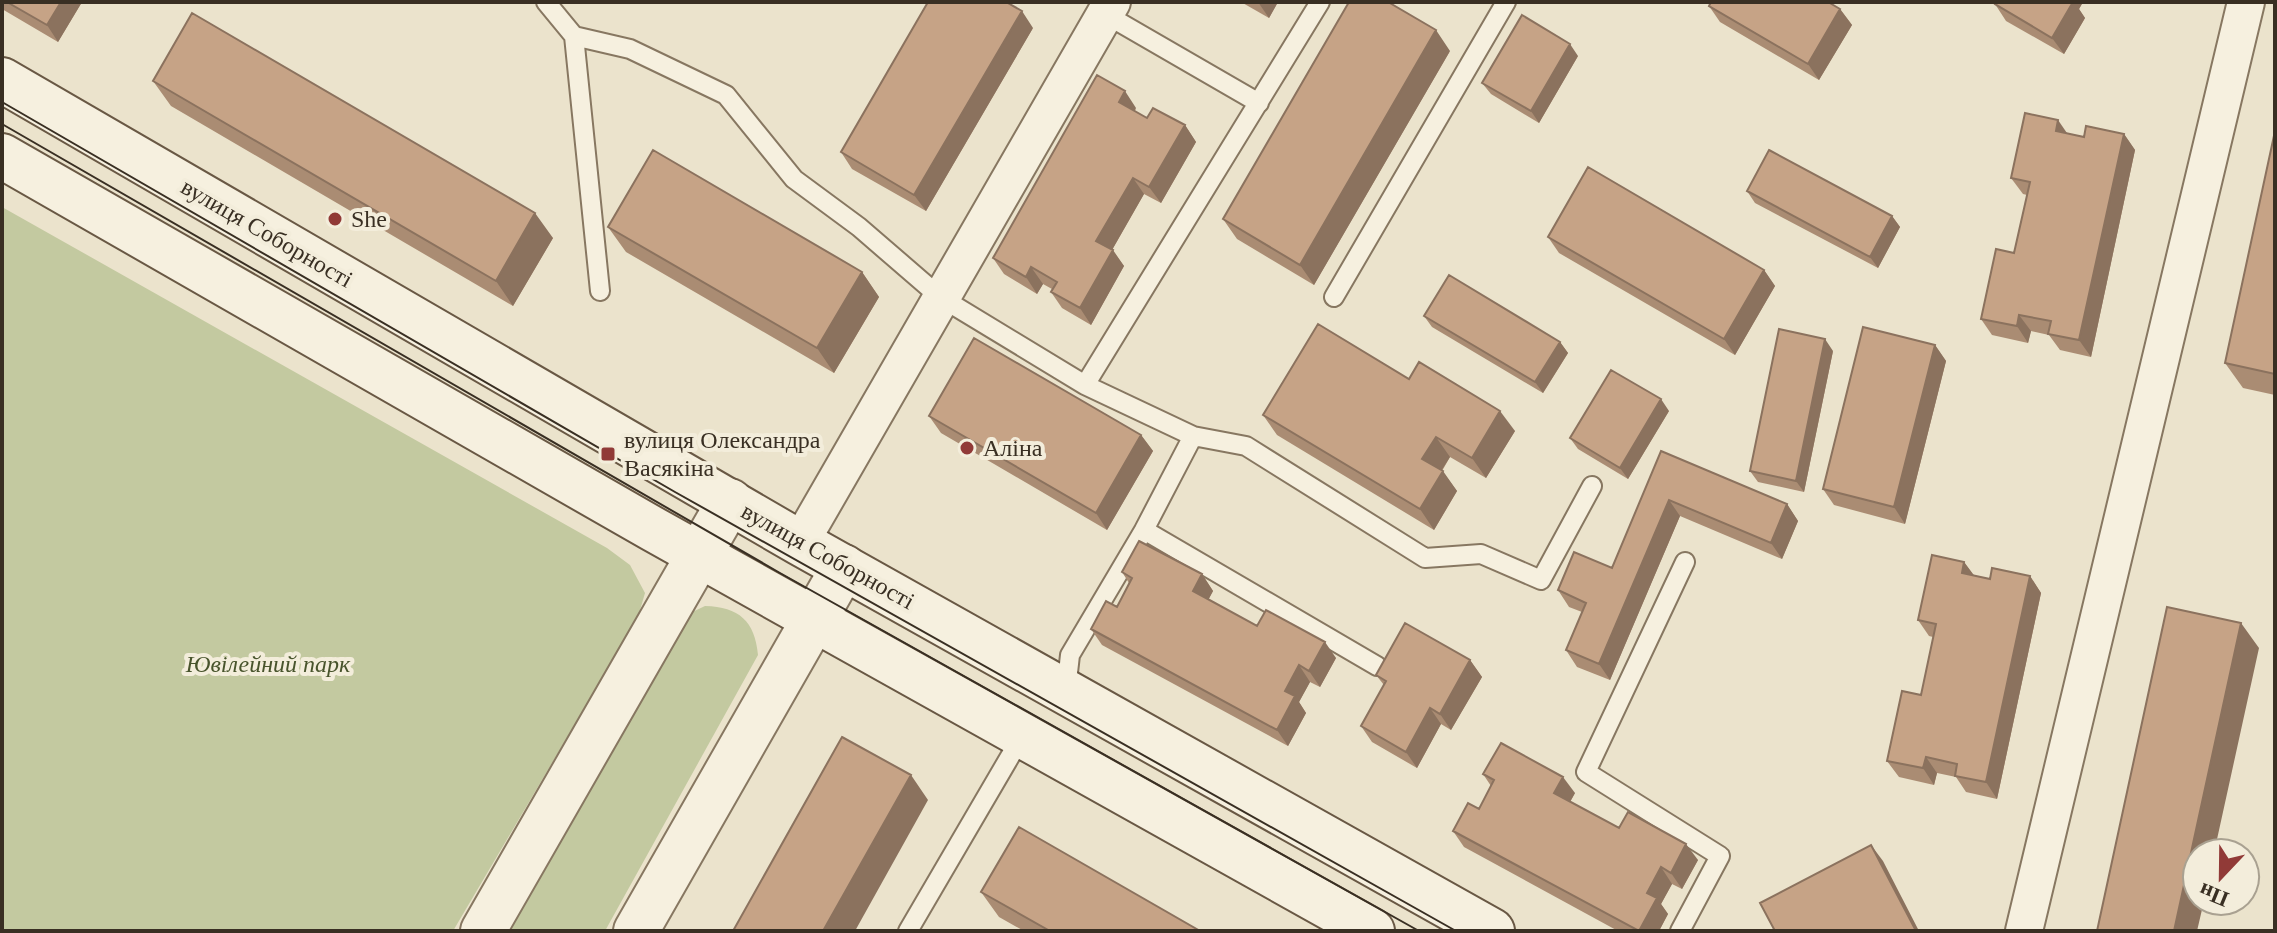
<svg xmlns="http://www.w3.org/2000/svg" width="2277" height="933" viewBox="0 0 2277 933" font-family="'Times New Roman',serif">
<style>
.green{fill:#c3c9a0}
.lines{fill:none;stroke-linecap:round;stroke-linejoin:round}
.service-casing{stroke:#877761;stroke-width:22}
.minor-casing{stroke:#877761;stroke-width:40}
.tertiary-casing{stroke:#877761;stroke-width:48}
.secondary-casing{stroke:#695844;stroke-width:48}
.service{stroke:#f6f0df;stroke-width:18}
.minor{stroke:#f6f0df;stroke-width:36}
.tertiary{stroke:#f6f0df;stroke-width:44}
.secondary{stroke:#f6f0df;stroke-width:44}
.tram{stroke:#392f23;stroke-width:2}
.wall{fill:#aa8c73}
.shaded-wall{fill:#8b725e}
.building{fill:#c6a386;stroke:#8b725e;stroke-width:2}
.poi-dot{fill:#913a37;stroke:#f3eddb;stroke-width:3}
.labels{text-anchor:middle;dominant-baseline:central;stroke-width:8;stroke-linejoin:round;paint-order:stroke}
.poi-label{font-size:24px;fill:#392f23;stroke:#f3eddb;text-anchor:start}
.street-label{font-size:24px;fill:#392f23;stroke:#f3eddb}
.park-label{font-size:24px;font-style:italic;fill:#48542c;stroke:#f3eddb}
</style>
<rect width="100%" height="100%" fill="#ebe3cc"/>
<path class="green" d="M2 207 607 548 630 565 645 593 638 617 453 931H2Z
M705 606C739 607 755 621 758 655L605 931H504L686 615Z"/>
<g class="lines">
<defs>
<path id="service" d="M546 2 574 36 630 49 726 95 794 179 859 227 940 297 1085 385 1320 2
M1105 14 1259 103
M574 36 600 291
M1334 297 1506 2
M1085 385 1193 436 1144 530
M1193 436 1246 446 1425 558 1481 554 1541 580 1592 486
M1066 690 1070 655 1144 530 1377 666
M908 931 1022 736
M1680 931 1720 856 1586 772 1685 562"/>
<path id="minor" d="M800 543 1112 2
M2024 931 2246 2"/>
<path id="tertiary" d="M483 931 730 501
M636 931 844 567"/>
<path id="secondary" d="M2 80 800 543 1492 931
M2 156 653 529 1372 931"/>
</defs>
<use href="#service" class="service-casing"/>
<use href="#minor" class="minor-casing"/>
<use href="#tertiary" class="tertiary-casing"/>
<use href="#secondary" class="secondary-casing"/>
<use href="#service" class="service"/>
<use href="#minor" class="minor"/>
<use href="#tertiary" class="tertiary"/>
<use href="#secondary" class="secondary"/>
<path class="tram" d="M2 102 675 492 1456 931
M2 124 780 573 1419 931"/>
</g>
<path class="wall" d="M2 2H82L58 42 2 9Z
M1241 2H1278L1269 18Z
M1996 2H2083L2079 9 2085 18 2064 54 2006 21 1995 4Z
M1709 6 1840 9 1852 25 1819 80 1720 22Z
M1033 28 926 211 852 169 841 152Z
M1450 51 1314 285 1237 239 1223 219Z
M1578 56 1539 123 1491 94 1482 83Z
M153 81 553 238 513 306 171 106Z
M1136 108 1135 111 1147 118 1185 125 1196 142 1161 203 1144 194 1112 250 1124 266 1091 325 1062 308 1051 292 1052 289 1043 284 1037 294 1004 274 993 258Z
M2275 131V395L2243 388 2225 363Z
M2067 134 2084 137 2124 134 2135 150 2091 357 2060 350 2049 335 2031 331 2028 343 1992 335 1981 319 2014 253 2027 195 2023 194 2011 178Z
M1747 191 1892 216 1900 227 1878 268 1755 203Z
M608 227 862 272 879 297 834 373 626 252Z
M1548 237 1764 270 1775 286 1735 355 1559 253Z
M1424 316 1560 342 1568 353 1543 393 1432 327Z
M1935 345 1946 361 1905 524 1834 505 1823 489Z
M1833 351 1804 492 1758 482 1750 471Z
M1409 379 1515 431 1486 478 1450 457 1442 471 1457 491 1434 530 1277 435 1263 415Z
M1669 411 1628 479 1578 449 1570 438Z
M929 416 1141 435 1153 451 1107 530 941 433Z
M1661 451 1787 504 1798 521 1782 559 1680 516 1610 680 1577 667 1566 650 1582 612 1569 607 1558 590 1612 568Z
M1964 562 1974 576 1990 579 2030 576 2041 593 1997 799 1966 792 1956 777 1937 773 1934 785 1899 777 1887 761 1921 695 1933 637 1929 636 1918 620Z
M1122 572 1202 574 1213 591 1208 600 1257 626 1336 658 1320 687 1310 682 1299 702 1306 713 1288 746 1102 645 1091 629 1117 607 1129 583Z
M1470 660 1482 677 1451 730 1441 724 1417 768 1372 742 1361 726 1384 685 1376 675Z
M1483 774 1575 793 1570 802 1619 828 1698 860 1682 889 1672 884 1661 904 1668 914 1659 931H1618L1464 847 1453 831 1479 809 1491 786Z
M981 892 1200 931H1024L999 917Z"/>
<path class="shaded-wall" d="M61 2H82L58 42 47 25Z
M1258 2H1278L1269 18Z
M2069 2H2083L2079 9 2085 18 2064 54 2052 38Z
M1840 9 1852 25 1819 80 1808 64Z
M1022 11 1033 28 926 211 914 195Z
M1436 30 1450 51 1314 285 1300 265Z
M1570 44 1578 56 1539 123 1531 111Z
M1125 91 1136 108 1130 118 1119 102Z
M2058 120 2069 136 2056 131Z
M1185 125 1196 142 1161 203 1149 187Z
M2124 134 2135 150 2091 357 2079 340Z
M1133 178 1144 194 1108 257 1096 241Z
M535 213 553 238 513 306 496 281Z
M1892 216 1900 227 1878 268 1870 257Z
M1113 250 1124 266 1091 325 1080 308Z
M1031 267 1043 284 1037 294 1026 277Z
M1764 270 1775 286 1735 355 1724 339Z
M862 272 879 297 834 373 817 348Z
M2019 315 2031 331 2028 343 2017 326Z
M1825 339 1833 351 1804 492 1796 481Z
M1560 342 1568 353 1543 393 1535 382Z
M1935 345 1946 361 1905 524 1894 507Z
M1661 399 1669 411 1628 479 1620 468Z
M1500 411 1515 431 1486 478 1472 458Z
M1141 435 1153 451 1107 530 1096 513Z
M1436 437 1450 457 1436 479 1422 459Z
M1443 471 1457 491 1434 530 1420 509Z
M1669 500 1680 516 1610 680 1599 664Z
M1787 504 1798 521 1782 559 1771 543Z
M1964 562 1976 578 1962 573Z
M1202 574 1213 591 1204 608 1193 591Z
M2030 576 2041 593 1997 799 1986 782Z
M2241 623 2259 648 2214 853H2197V901H2204L2197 931H2174Z
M1325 642 1336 658 1320 687 1309 671Z
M1470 660 1482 677 1451 730 1440 714Z
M1299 665 1310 682 1299 702 1306 713 1288 746 1277 730 1285 691Z
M1430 708 1441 724 1417 768 1406 752Z
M1926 757 1937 773 1934 785 1923 768Z
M911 775 928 800 855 931H823Z
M1563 777 1575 793 1566 809 1554 793Z
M1686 844 1698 860 1682 889 1671 873Z
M1871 845 1883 861 1919 931H1917L1915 929Z
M1661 867 1672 884 1661 904 1668 914 1659 931H1639L1647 893Z"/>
<path class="building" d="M7 2H61L47 25Z
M928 2H1006L1022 11 914 195 841 152Z
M1349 2H1388L1436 30 1300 265 1223 219Z
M1711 2H1828L1840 9 1808 64 1709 6Z
M1996 2H2073L2052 38 1995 4Z
M192 13 535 213 496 281 153 81Z
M1522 15 1570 44 1531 111 1482 83Z
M1097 75 1125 91 1119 102 1147 118 1153 108 1185 125 1149 187 1133 178 1096 241 1113 250 1080 308 1051 292 1057 282 1031 267 1026 277 993 258Z
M2025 113 2058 120 2056 131 2084 137 2086 126 2124 134 2079 340 2048 334 2051 321 2019 315 2017 326 1981 319 1996 249 2014 253 2030 182 2011 178Z
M2275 131V374L2225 363Z
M653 150 862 272 817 348 608 227Z
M1769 150 1892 216 1870 257 1747 191Z
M1588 167 1764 270 1724 339 1548 237Z
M1449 275 1560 342 1535 382 1424 316Z
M1318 324 1409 379 1419 362 1500 411 1472 458 1436 437 1422 459 1443 471 1420 509 1263 415Z
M1863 327 1935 345 1894 507 1823 489Z
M1779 329 1825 339 1796 481 1750 471Z
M974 338 1141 435 1096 513 929 416Z
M1611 370 1661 399 1620 468 1570 438Z
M1661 451 1787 504 1771 543 1669 500 1599 664 1566 650 1586 603 1558 590 1574 552 1612 568Z
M1139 541 1202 574 1193 591 1257 626 1266 610 1325 642 1309 671 1299 665 1285 691 1295 696 1277 730 1091 629 1106 601 1117 607 1132 578 1122 572Z
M1932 555 1964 562 1962 573 1990 579 1992 568 2030 576 1986 782 1955 776 1957 764 1926 757 1923 768 1887 761 1902 691 1921 695 1936 624 1918 620Z
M2167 607 2241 623 2174 931H2097Z
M1405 623 1470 660 1440 714 1430 708 1406 752 1361 726 1386 681 1376 675Z
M842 737 911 775 823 931H733Z
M1501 743 1563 777 1554 793 1619 828 1628 812 1686 844 1671 873 1661 867 1647 893 1657 898 1639 931 1453 831 1468 803 1479 809 1494 780 1483 774Z
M1019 827 1200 931H1050L981 892Z
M1871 845 1915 929 1912 931H1775L1760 903Z"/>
<g class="poi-dot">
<circle cx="335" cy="219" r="8"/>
<circle cx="967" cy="448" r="8"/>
<rect x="600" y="446" width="16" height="16" rx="4"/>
</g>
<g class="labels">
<g class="poi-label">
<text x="351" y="219">She</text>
<text x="624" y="440">вулиця Олександра<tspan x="624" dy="28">Васякіна</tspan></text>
<text x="983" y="448">Аліна</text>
</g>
<g class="street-label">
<text transform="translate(267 233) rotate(30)">вулиця Соборності</text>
<text transform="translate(828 556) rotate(29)">вулиця Соборності</text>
</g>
<g class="park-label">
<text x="268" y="664">Ювілейний парк</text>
</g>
</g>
<rect width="2277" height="933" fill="none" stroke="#392f23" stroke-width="8"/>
<g transform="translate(2221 877) rotate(202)"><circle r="38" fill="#f3eddb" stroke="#a9a191" stroke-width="2"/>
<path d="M0-6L14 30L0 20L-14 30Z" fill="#913a37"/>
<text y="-12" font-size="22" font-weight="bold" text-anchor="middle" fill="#392f23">Пн</text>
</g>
</svg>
